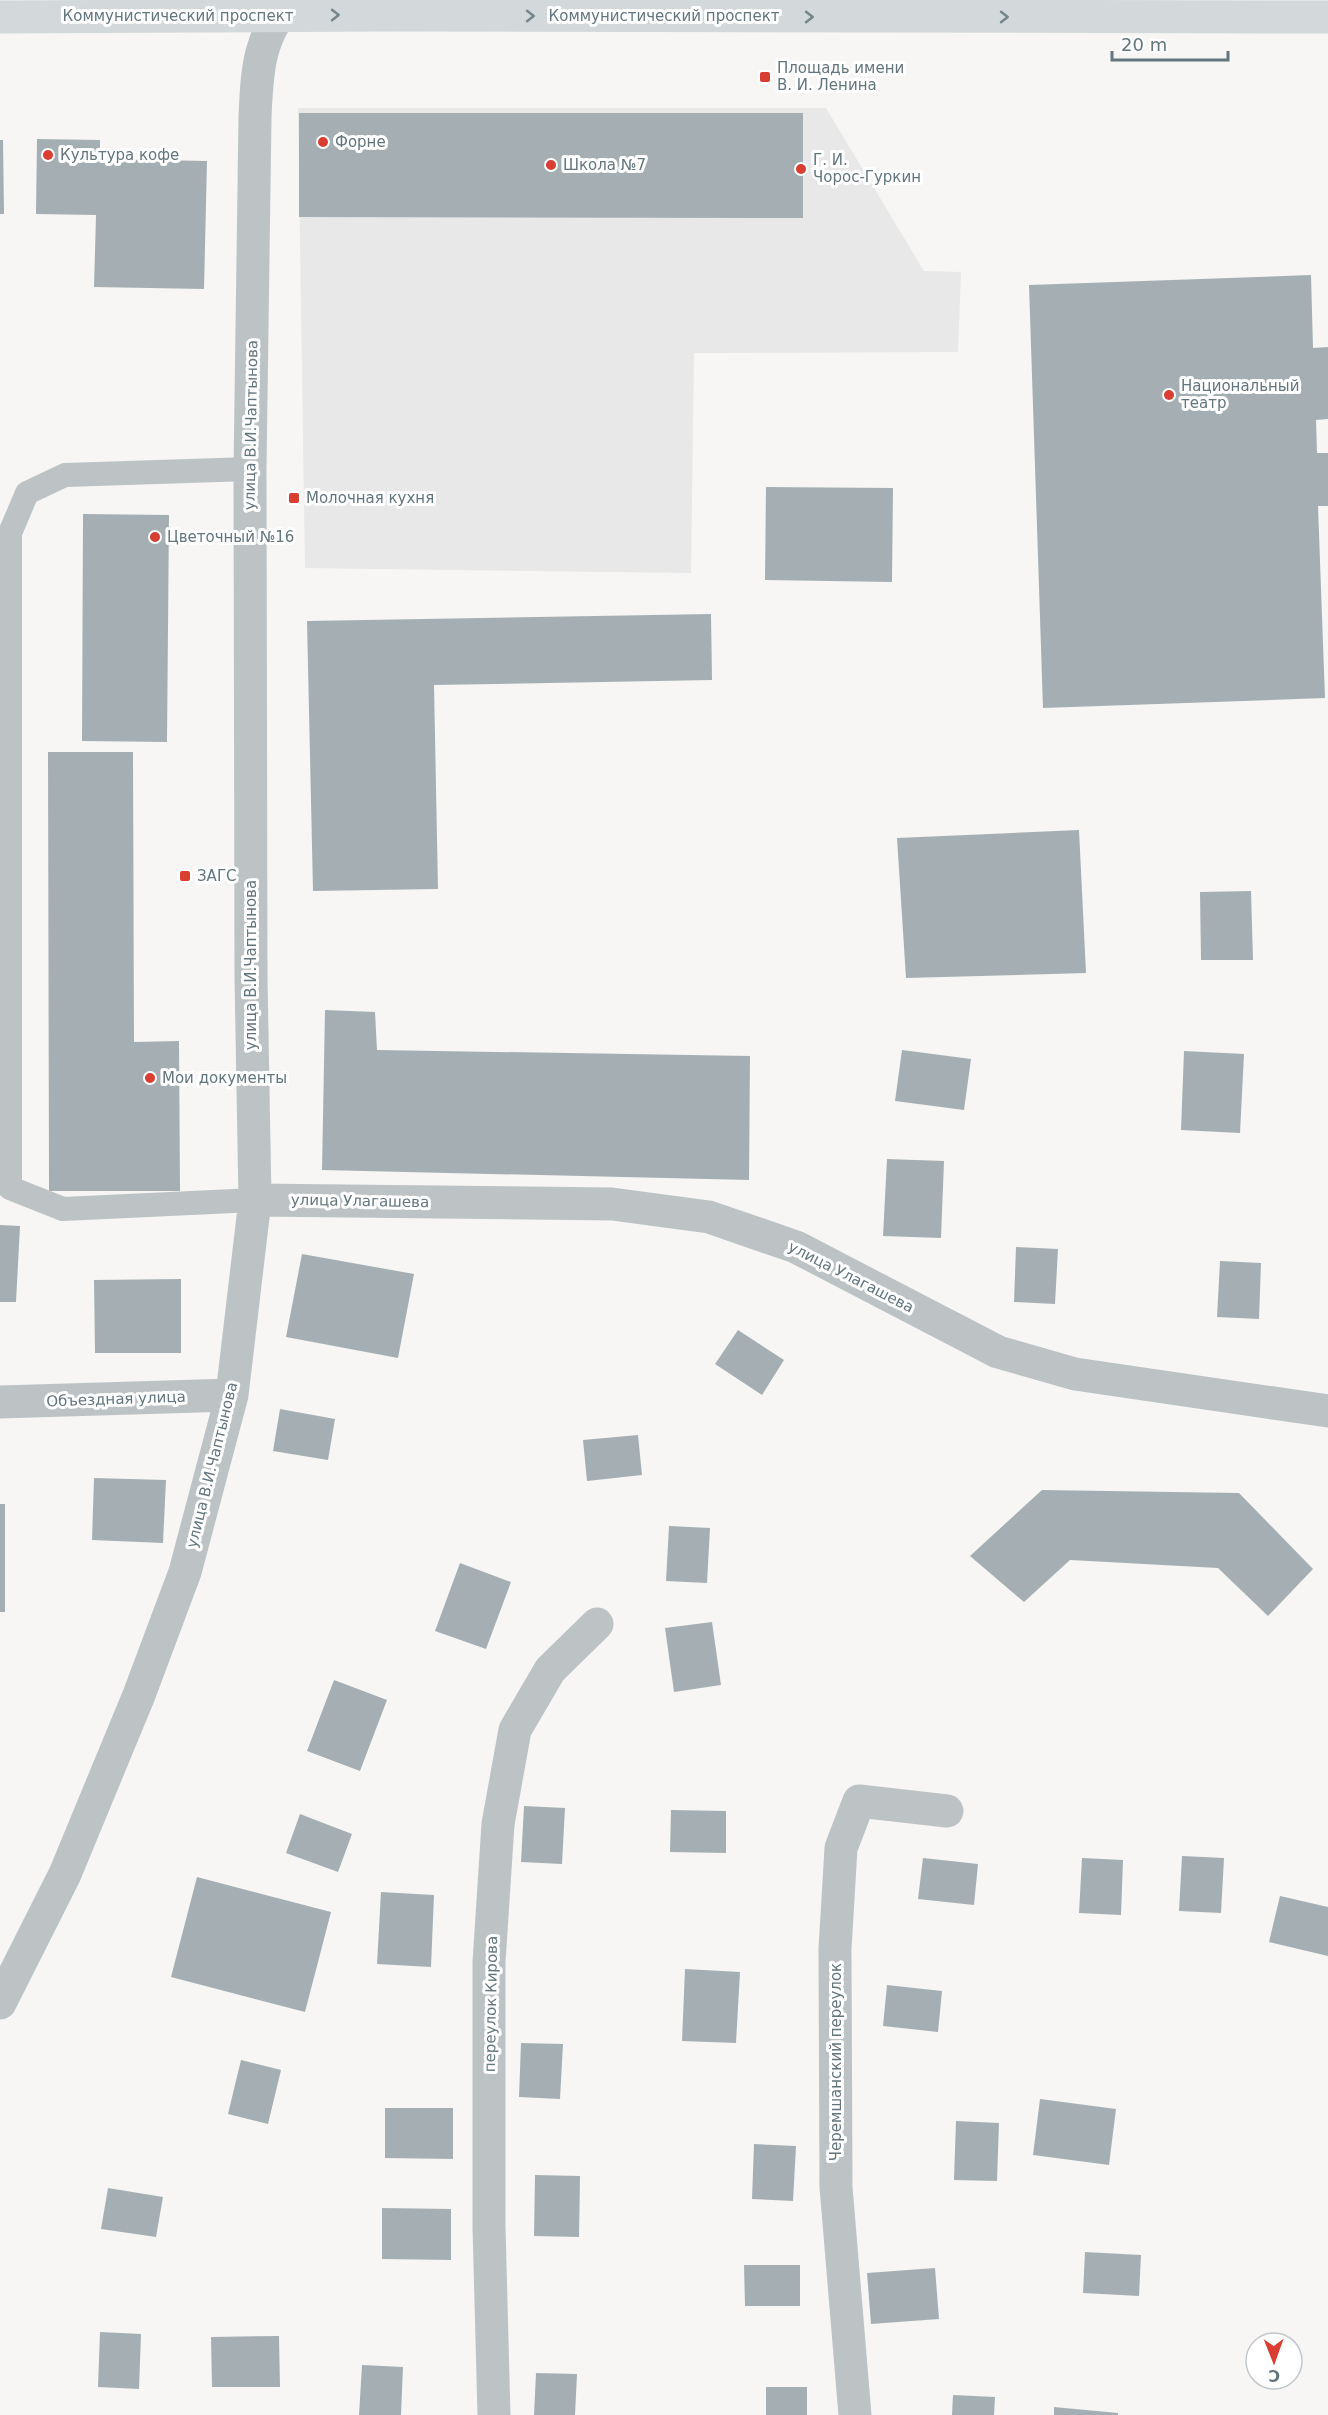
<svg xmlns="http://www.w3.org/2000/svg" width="1328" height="2415" viewBox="0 0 1328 2415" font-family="'DejaVu Sans',sans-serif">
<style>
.built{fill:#e7e8e7}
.building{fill:#a5afb3}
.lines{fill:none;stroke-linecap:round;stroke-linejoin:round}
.service{stroke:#bdc3c5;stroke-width:24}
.minor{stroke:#bdc3c5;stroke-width:33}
.primary{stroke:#d3d8da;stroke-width:33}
.oneway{stroke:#74858b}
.poi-dot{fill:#da3d31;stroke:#fff;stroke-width:2}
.labels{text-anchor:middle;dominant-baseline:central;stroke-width:6;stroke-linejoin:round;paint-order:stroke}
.street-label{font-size:15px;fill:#63767d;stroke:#fff}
.poi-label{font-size:15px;fill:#63767d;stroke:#fff;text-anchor:start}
</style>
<rect width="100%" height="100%" fill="#f7f6f4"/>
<path class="built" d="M298 108H826L924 271 961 272 958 352 694 353 691 573 305 568Z"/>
<path class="building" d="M299 113H803V218L299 217Z
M37 139 100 140V159L207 161 204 289 94 287 96 215 36 214Z
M0 140H3L4 214H0Z
M1311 275 1313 348 1328 347V419L1316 420 1317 453H1328V506H1318L1325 698 1043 708 1029 285Z
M766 487 893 488 892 582 765 580Z
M83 514 169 515 167 742 82 741Z
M711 614 712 680 434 685 438 889 313 891 307 621Z
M48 752H133L134 1042 179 1041 180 1191H49Z
M1079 830 1086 973 906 978 897 838Z
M1251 891 1253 960H1201L1200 892Z
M325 1010 375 1012 377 1050 750 1056 749 1180 322 1170Z
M902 1050 971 1059 964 1110 895 1101Z
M1184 1051 1244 1054 1240 1133 1181 1130Z
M887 1159 944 1161 941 1238 883 1236Z
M0 1225 20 1226 16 1302H0Z
M1016 1247 1058 1249 1055 1304 1014 1302Z
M302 1254 414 1274 398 1358 286 1337Z
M1220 1261 1261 1263 1259 1319 1217 1317Z
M181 1279V1353H95L94 1280Z
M738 1330 784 1360 762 1395 715 1364Z
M280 1409 335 1419 328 1460 273 1451Z
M638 1435 642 1475 587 1481 583 1440Z
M94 1478 166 1480 163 1543 92 1540Z
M1042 1490 1239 1493 1313 1569 1268 1616 1218 1568 1070 1560 1024 1602 970 1556Z
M0 1504H5V1612H0Z
M669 1526 710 1528 707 1583 666 1581Z
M460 1563 511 1582 486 1649 435 1631Z
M712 1622 721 1685 674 1692 665 1628Z
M334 1680 387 1700 360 1771 307 1751Z
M524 1806 565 1808 562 1864 521 1862Z
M671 1810 726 1811V1853L670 1852Z
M300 1814 352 1834 338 1872 286 1853Z
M1182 1856 1224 1858 1221 1913 1179 1911Z
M923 1858 978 1864 974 1905 918 1899Z
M1082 1858 1123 1860 1121 1915 1079 1913Z
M197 1877 331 1912 305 2012 171 1977Z
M381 1892 434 1895 431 1967 377 1964Z
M1280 1896 1328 1907V1956L1269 1942Z
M685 1969 740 1972 736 2043 682 2041Z
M887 1985 942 1991 938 2032 883 2026Z
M521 2043 563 2044 560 2099 519 2097Z
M241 2060 281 2070 268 2124 228 2114Z
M1040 2099 1116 2109 1109 2165 1033 2155Z
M385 2108H453V2159L385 2158Z
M956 2121 999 2123 997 2181 954 2180Z
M754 2144 796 2146 793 2201 752 2199Z
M535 2175 580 2176 579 2237 534 2236Z
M108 2188 163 2197 156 2237 101 2229Z
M382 2208 451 2209V2260L382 2259Z
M1085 2252 1141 2255 1139 2296 1083 2293Z
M744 2265H800V2306H745Z
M935 2268 939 2319 871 2324 867 2273Z
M100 2332 141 2334 139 2389 98 2387Z
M279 2336 280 2387H212L211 2337Z
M362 2365 403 2367 401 2415H359Z
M536 2373 577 2374 575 2415H534Z
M766 2387H807V2415H766Z
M953 2395 995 2397 994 2415H952Z
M1054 2407 1118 2413V2415H1054Z"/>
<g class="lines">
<path class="service" d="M250 469 65 475 27 493 10 533V1188L63 1209 255 1200"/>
<path class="minor" d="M255 1200 612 1204 709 1217 796 1247 998 1352 1075 1374 1328 1411
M0 1402 232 1395
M0 2003 65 1874 139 1695 185 1572 232 1395 255 1200 251 978 250 469 255 117C257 72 258 34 292 0
M494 2415 489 2227V1962L498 1824 515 1730 550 1670 597 1624
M855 2415 836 2187 835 1949 841 1848 859 1801 947 1811"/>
<path class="primary" d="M0 17 391 15 1328 17"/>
</g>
<defs><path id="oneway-chevron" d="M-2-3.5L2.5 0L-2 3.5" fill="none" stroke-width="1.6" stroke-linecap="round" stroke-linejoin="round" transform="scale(1.5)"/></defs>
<g class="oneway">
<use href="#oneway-chevron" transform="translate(335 15)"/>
<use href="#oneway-chevron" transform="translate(530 16)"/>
<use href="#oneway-chevron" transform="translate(809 17)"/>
<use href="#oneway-chevron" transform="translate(1004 17)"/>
</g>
<g class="poi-dot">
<rect x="759" y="71" width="12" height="12" rx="3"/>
<circle cx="323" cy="142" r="6"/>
<circle cx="48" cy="155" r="6"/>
<circle cx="551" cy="165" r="6"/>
<circle cx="801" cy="169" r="6"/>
<circle cx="1169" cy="395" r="6"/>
<rect x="288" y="492" width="12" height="12" rx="3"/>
<circle cx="155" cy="537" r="6"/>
<rect x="179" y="870" width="12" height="12" rx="3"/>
<circle cx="150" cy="1078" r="6"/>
</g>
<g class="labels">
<g class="street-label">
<text x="178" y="16">Коммунистический проспект</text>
<text x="664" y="16">Коммунистический проспект</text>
<text transform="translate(251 425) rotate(-89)">улица В.И.Чаптынова</text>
<text transform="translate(251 965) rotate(-90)">улица В.И.Чаптынова</text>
<text transform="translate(360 1201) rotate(1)">улица Улагашева</text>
<text transform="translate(851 1277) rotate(27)">улица Улагашева</text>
<text transform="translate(116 1399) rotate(-2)">Объездная улица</text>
<text transform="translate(212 1465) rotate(-76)">улица В.И.Чаптынова</text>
<text transform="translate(491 2004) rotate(-89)">переулок Кирова</text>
<text transform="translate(836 2062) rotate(-90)">Черемшанский переулок</text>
</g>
<g class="poi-label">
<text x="777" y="68">Площадь имени<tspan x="777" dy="17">В. И. Ленина</tspan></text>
<text x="335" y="142">Форне</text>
<text x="60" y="155">Культура кофе</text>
<text x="813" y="160">Г. И.<tspan x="813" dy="17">Чорос-Гуркин</tspan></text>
<text x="563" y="165">Школа №7</text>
<text x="1181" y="386">Национальный<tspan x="1181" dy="17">театр</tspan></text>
<text x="306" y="498">Молочная кухня</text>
<text x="167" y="537">Цветочный №16</text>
<text x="197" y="876">ЗАГС</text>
<text x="162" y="1078">Мои документы</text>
</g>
</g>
<g transform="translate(1274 2361) rotate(179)"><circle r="28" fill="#ffffff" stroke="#c1c8cb" stroke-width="1.5"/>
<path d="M0-4.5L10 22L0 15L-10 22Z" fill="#da3d31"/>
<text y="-9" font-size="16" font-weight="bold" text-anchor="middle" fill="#63767d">С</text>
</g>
<path d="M1112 51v9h116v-9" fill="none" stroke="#63767d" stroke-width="3"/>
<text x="1121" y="51" font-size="18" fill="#63767d" stroke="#ffffff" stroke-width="4.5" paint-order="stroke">20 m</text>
</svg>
